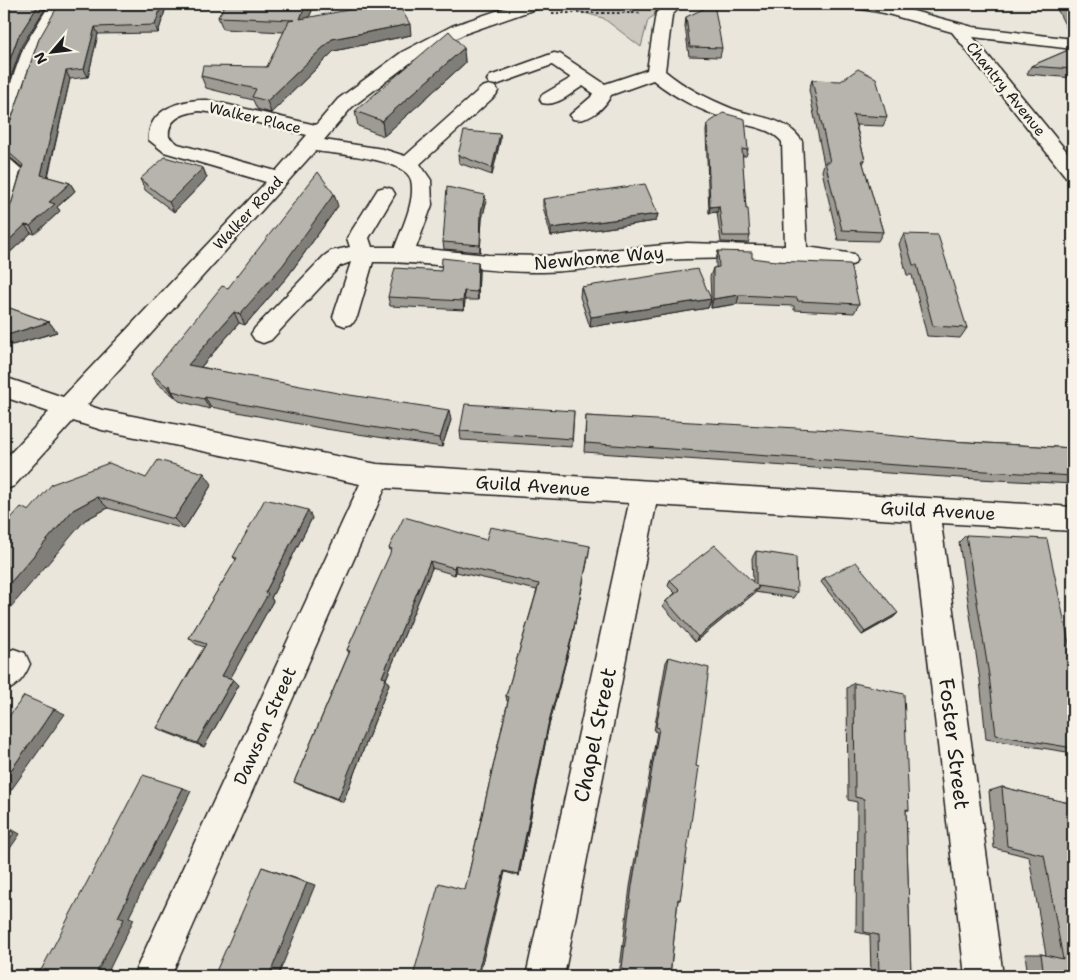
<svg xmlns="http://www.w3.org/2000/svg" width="1077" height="980" viewBox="0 0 1077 980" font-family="'Shantell Sans',sans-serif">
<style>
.green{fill:#ccc8c0;stroke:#74726e}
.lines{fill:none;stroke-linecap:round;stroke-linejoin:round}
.minor-casing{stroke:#1c1c1c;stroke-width:3}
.path{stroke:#1c1c1c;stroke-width:2;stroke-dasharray:2.5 2.5;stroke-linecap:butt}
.minor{fill:#f7f3e8;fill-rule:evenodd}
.wall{fill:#9d9b94;stroke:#1c1c1c}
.shaded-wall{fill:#7f7e78;stroke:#1c1c1c}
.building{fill:#b6b4ac;stroke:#1c1c1c}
.labels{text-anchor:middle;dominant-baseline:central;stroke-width:5;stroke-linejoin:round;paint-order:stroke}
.far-street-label{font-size:15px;fill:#1c1c1c;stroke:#f7f3e8}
.street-label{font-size:18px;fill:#1c1c1c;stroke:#f7f3e8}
.near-street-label{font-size:21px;fill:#1c1c1c;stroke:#f7f3e8}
</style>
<rect width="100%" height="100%" fill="#eae6dc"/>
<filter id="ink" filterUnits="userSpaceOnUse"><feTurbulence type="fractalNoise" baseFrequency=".02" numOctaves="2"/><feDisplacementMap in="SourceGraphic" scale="10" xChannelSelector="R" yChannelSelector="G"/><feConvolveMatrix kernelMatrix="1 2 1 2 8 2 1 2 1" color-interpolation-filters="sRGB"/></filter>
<g filter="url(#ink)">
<path class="green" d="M554 4H670L648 20 641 47 603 18 570 9H542Z"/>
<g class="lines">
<defs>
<path id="minor" d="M50 4H66L42 46 14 127 11 131 4 133V102L24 46Z
M517 4H540L538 8 464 34 414 60 352 107 324 140 383 149 405 156 482 87 489 85 496 87 498 91 496 95 420 164 431 180 432 205 416 248 488 255 544 256 687 243 785 246 782 142C769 126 747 127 729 120 702 111 675 98 653 80L611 95C605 108 588 123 573 119L570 115 591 97 593 93 583 86C571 93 557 107 542 103L540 99 542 95 571 78 552 65 496 85 490 84 487 80 490 76 554 53 560 54 605 84 647 70 656 13 665 4H683L672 15 665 71C685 88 709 99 733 109 758 118 786 117 802 141L807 247 854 254 857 259 854 264 846 267C794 261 740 257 687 259 639 260 591 271 543 272 486 273 430 261 373 262L357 317 353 323 345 326 337 323 333 317 351 262 340 266 271 340 263 343 255 340 251 334 255 328 324 256 331 251 350 247 347 238 378 189 385 187 392 189 395 194 369 238 372 247H395C402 228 416 200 411 180 405 158 335 154 315 151L87 405 102 410 377 464 1073 507V531L941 523 1003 976H965L912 521 656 505 564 976H526L629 503 385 488 171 976H133L360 484 102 430 73 421 14 486 4 490V460L49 412 4 397V377L63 397 266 182 164 152 149 140C147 109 182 99 207 100L316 125 338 99 402 52 452 26ZM199 111 217 113 307 135 276 171 178 144 169 137C167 119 183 113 199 111Z
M854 4H887L973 27 1073 39V49L973 37 1073 159V178L1066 177 952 32 884 13 856 8Z
M4 158 11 160 27 174 15 212 11 217 4 219V183L6 176 4 174Z
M14 649 25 653 30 664C24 678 18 686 4 692V653Z"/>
</defs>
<use href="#minor" class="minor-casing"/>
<path class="path" d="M552 13H641"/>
<use href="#minor" class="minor"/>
</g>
<path class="wall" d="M167 4 158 33 98 34 88 77 70 79 48 177 70 183 75 191 57 207 60 211 35 234 31 233 6 256 4 255V212L7 211 11 205 22 167 12 159 4 157V126L6 125 11 120 39 39Z
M226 4H315L309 17 411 35 334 51 271 113 257 109 253 100 206 88 201 76 267 67 284 32 223 29 218 17Z
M1058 4H1073V37H1071L1056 7Z
M686 17 722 48 720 57 689 56 685 26Z
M464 48 465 63 384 136 358 126 355 111Z
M1073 48V78L1027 74 1031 66Z
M812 80 887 117 883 126 856 125 865 160 863 164 883 232 878 241 838 240 822 171 824 164 809 90Z
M707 124 748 150 746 156H742L746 209 750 236 748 243 721 242 717 212 709 213 706 131Z
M500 134V141L492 175 459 163 458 155Z
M203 168 207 178 174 212 145 190 140 179Z
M543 199 658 214 656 221 551 236 543 207Z
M486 203 482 219 480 252 444 249 443 242Z
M338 206 288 276 245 325 239 323 201 367 451 420 442 447 326 429 211 407 210 409 179 401 175 396V397L158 384 151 374 228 288Z
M904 234 967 328 960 338 927 336 912 275H907L899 244Z
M718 251 752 258 859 304 854 313 794 310V306L737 304 711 308V300L708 308 590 327 580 297 581 287 711 298 710 277 713 268H716V260Z
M478 262 479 271 478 300H465L464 310 390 306 388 297 441 271Z
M4 306 49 322 57 332 12 345 4 343Z
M574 411 572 447 461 440 460 431Z
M586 416 950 441 1073 448V484L960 478 584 452Z
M146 478 212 484 184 529 108 508 85 520 29 511Z
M312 518 271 598 273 601 230 678 239 685 204 747 165 732 157 728 204 647 196 644 189 638 236 560 233 557Z
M966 535 1073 662V753L986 739 980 680 959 542Z
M486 540 589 553 572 638 548 729 519 876 505 872 465 890 508 701H507L506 696 537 590 456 572 455 575 432 568 386 679 389 684 343 802 300 785 294 782 349 653 347 650 391 553 389 548Z
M756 551 797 592 793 598 755 592 695 642 663 606 666 601 675 593 668 586 670 580 753 581 752 558Z
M824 578 898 613 894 617 862 635 821 582Z
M669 657 696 766 680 900H678L670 976H619L630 887 657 732 654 731 666 662Z
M854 683 909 810H906L911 976H871L870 935 856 932 857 802 848 800 847 688Z
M1002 787 1073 804V976H1028L1025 954H1041L1046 955 1029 857 994 848 989 791Z"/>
<path class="shaded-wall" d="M39 4H48L22 45 4 97V76L18 37Z
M162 4H167L158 33 155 25Z
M306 4H315L303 31 300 19Z
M410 24 411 35 334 51 271 113 267 101 332 39Z
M95 27 98 34 88 77 84 69Z
M464 48 465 63 384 136 382 121Z
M66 71 70 79 46 183 41 175Z
M500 134V141L492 175V168Z
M203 168 207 178 174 212 169 202Z
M70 183 75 191 57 207 60 211 35 234 30 226 49 202Z
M334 194 338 206 288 276 245 325 240 314Z
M485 195 486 203 482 219 480 252V245L481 212Z
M719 206 717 212 709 213 710 207Z
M658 214 656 221 551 236V228Z
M25 225 31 233 6 256 4 253V245Z
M478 262 479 271 478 300 477 292Z
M464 291 465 300 464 310 463 301Z
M739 295 737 304 711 308 713 299Z
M711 299 708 308 590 327 591 317Z
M234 312 239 323 194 375 188 365Z
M49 322 57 332 12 345 4 336Z
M170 385 172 391 175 396V397L168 387Z
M205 397 211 407 210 409 204 399Z
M449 410 451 420 442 447 440 438Z
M204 473 212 484 184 529 174 519Z
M97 497 108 508 85 520 4 615V590L73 510Z
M308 510 312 518 271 598 273 601 229 681 222 676Z
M590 546 572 638 548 729 519 876 518 874 548 725Z
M430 561 432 568 386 679 389 684 343 802 338 799 382 677Z
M455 565 456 572 455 575 454 568Z
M759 587 755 593 695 642 698 637Z
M898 613 894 617 862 635 865 632Z
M233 679 239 685 204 747 197 743Z
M54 709 65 714 4 800V780Z
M183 788 191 791 129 917 134 919 106 976H95L118 917Z
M4 825 20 834 4 857Z
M262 867 271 870 315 885 278 976H269Z
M504 871 505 872 479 976H477Z"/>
<path class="building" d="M4 4H39L18 37 4 76Z
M59 4H162L155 25 95 27 84 69 66 71 41 175 70 183 49 202 55 204 30 226 25 225 4 245V212L7 211 11 205 23 165 7 151 4 150V126L6 125 11 120 39 39Z
M226 4H306L300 19 380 4H398L410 24 332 39 267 101 252 97 256 89 201 76 203 66 267 67 289 21 294 20 218 17Z
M714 4 722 48 690 47 686 17Z
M1063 4H1073V23Z
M449 31 464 48 382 121 355 111Z
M1073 48V69L1031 66Z
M858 69 876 78 887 117 853 115 865 160H862L883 232 842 230 825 162H830L812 80 841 81Z
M723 113 745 119 748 150 742 149 746 209H748L750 236H723L719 206 710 207 707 124Z
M464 131 500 134 492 168 458 155Z
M165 157 203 168 169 202 140 179Z
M318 172 334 194 283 265 240 314 234 312 188 365 343 394 449 410 440 438 322 419 205 397 204 399 172 391 170 385 168 387 151 374 222 286 228 288Z
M645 184 658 214 551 228 543 199Z
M447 187 485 195 481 212 480 245 443 242Z
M904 234 938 235 967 328 933 326 917 265H913Z
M718 251 752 252V258L774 261 850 264 859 304 798 301 797 298 739 295 713 299V268L719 267Z
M442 258 478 262 477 292 464 291 463 301 388 297 395 268 441 271Z
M698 269 711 299 591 317 581 287Z
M4 306 49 322 4 336Z
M465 404 574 411 572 439 460 431Z
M586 416 832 430 950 441 1073 448V476L968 470 585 443Z
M158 460 204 473 174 519 97 497 73 510 4 590V526L21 507 29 511 52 484 109 463 146 478Z
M265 499 308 510 265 593 268 594 222 676 233 679 197 743 157 728 206 644 189 638 237 558 233 557Z
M404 517 486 540 490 527 590 546 573 632 548 725 518 874 504 871 477 976H413L439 883 465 890 509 697 506 696 539 584 455 565 454 568 430 561 382 677 386 678 338 799 294 782 350 651 347 650 392 549 389 548Z
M966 535 1047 539 1073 662V748L996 735 989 675Z
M715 545 756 585V551L796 557 797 592 757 586 759 587 698 637 666 601 680 590 670 580Z
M856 562 898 613 865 632 824 578Z
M669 657 709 668 696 766 699 767 680 900 678 899 670 976H621L632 886 659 728 656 727Z
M854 683 904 694 909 810 906 809 911 976H879L878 935 864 932V799L855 797Z
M24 696 54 709 4 780V723Z
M143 775 183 788 118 917 124 919 95 976H38Z
M1002 787 1073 804V976H1044L1041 954 1063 959 1044 855 1007 846Z
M4 827 14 833 4 847Z
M262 867 307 883 269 976H214Z"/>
</g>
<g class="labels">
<g class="far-street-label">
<text transform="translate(1006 89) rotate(51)">Chantry Avenue</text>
<text transform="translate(255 118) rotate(13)">Walker Place</text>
<text transform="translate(248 213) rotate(-47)">Walker Road</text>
</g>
<g class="street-label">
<text transform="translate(599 258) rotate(-5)">Newhome Way</text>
<text transform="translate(533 486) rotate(4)">Guild Avenue</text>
<text transform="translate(938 511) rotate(3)">Guild Avenue</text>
<text transform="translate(265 726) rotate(-66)">Dawson Street</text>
</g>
<g class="near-street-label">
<text transform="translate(595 735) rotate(-78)">Chapel Street</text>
<text transform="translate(954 744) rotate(83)">Foster Street</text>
</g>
</g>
<rect width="1077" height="980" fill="none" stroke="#f7f3e8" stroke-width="20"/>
<rect x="10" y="10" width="1057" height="960" fill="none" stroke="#1c1c1c" stroke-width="2" filter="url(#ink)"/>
<g transform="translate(52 52) rotate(242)" stroke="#f7f3e8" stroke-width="4" paint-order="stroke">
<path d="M0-4L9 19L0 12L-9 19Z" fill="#1c1c1c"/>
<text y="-8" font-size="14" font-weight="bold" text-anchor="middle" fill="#1c1c1c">N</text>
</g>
</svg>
